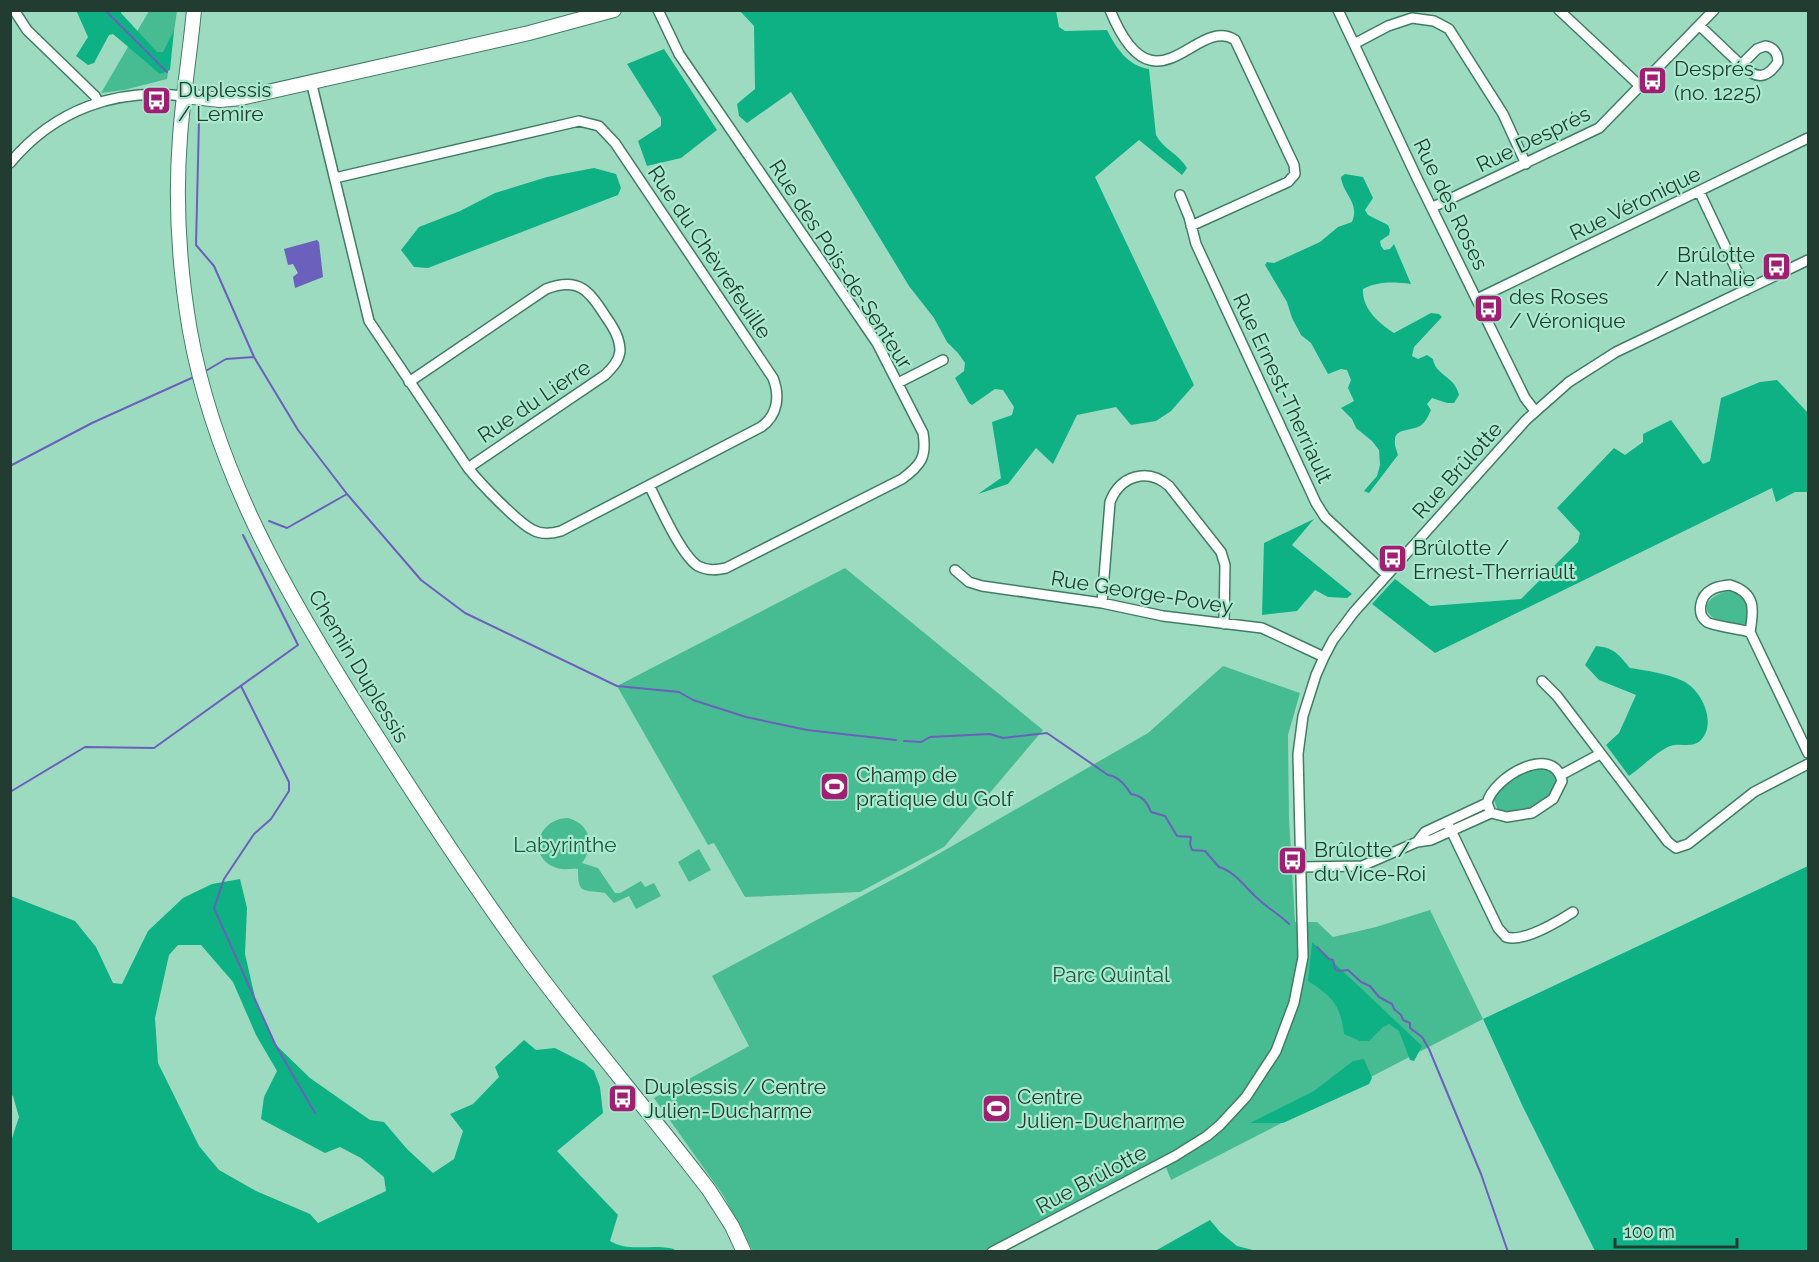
<svg xmlns="http://www.w3.org/2000/svg" width="1819" height="1262" viewBox="0 0 1819 1262" font-family="Raleway,sans-serif">
<style>
.green{fill:#47bc93}
.forest{fill:#0db184;fill-rule:evenodd}
.water{fill:#6b60bb}
.lines{fill:none;stroke-linecap:round;stroke-linejoin:round}
.stream{stroke:#6b60bb;stroke-width:2}
.street-casing{stroke:#407d65;stroke-width:12}
.secondary-casing{stroke:#407d65;stroke-width:16}
.street{stroke:#fff;stroke-width:9}
.secondary{stroke:#fff;stroke-width:14}
.labels{text-anchor:middle;dominant-baseline:central;stroke-width:4.5;stroke-linejoin:round;paint-order:stroke}
.poi-label{font-size:21px;fill:#233c32;stroke:#a9e9ce;text-anchor:start}
.street-label{font-size:21px;fill:#233c32;stroke:#a9e9ce}
.park-label{font-size:21px;fill:#205643;stroke:#a9e9ce}
</style>
<rect width="100%" height="100%" fill="#9ddbc1"/>
<path class="green" d="M149 11H177L167 79 124 90 101 93Z
M845 568 1043 730 944 847 860 892 745 897 714 843 708 845 617 686Z
M1730 591C1746 596 1750 608 1747 624 1739 625 1716 622 1710 615 1699 602 1719 592 1730 591Z
M1223 666 1300 693 1288 735 1289 818 1295 922H1317L1333 937 1376 927 1430 910 1483 1019 1171 1180 1162 1157 984 1251H753L723 1195 654 1098 749 1046 712 976 914 868 1148 733Z
M1534 768 1545 769 1555 773 1558 782C1556 786 1554 792 1551 795 1540 808 1514 818 1498 810L1493 798C1500 781 1517 775 1534 768Z
M568 818C591 824 595 846 582 863L598 868 615 893H620L641 881 645 887 654 883 661 896 636 909 629 896 614 903 605 893C582 889 578 895 578 869 570 868 562 871 554 867 526 855 539 818 568 818Z
M699 849 711 870 689 882 678 862Z"/>
<path class="forest" d="M76 10 121 11V13L157 52H163L174 30 170 70 160 74 113 34 109 35 94 63 88 65 76 56 88 37Z
M740 11H1056L1059 27 1065 31 1107 30C1116 48 1128 66 1149 69L1156 135C1163 149 1179 154 1187 168L1182 175 1139 140 1095 177 1194 385 1171 411 1156 421 1131 425 1116 407 1077 415 1053 464 1036 448 1008 484 978 494 1001 478 992 422 1012 415 1014 407 1003 390 995 389 972 405 969 403 955 378 964 371 965 363 958 353 947 342 934 318 909 286 791 92 747 123 739 116 737 104 755 89 754 26Z
M664 49 717 130 681 158 647 166 638 141 661 126V118L627 64Z
M594 168 616 174 621 188 618 195 428 268 414 267 401 250 419 227 460 211 495 193 547 177Z
M1345 174 1363 177 1373 198 1365 210 1368 215 1388 225 1390 230 1389 235 1380 241 1381 246 1384 250 1390 249 1394 244 1411 284C1394 282 1379 281 1363 289 1362 309 1379 323 1394 333L1431 313 1439 314 1442 317 1414 347 1412 356 1418 359 1427 355 1433 359C1435 375 1455 376 1459 395L1454 403H1447L1432 398 1427 404 1431 410C1428 416 1426 422 1420 426 1412 431 1395 428 1395 440 1394 445 1397 451 1398 455L1369 493 1364 491 1377 476 1380 465 1379 450 1372 441 1356 428 1352 419 1341 408 1354 401 1348 388 1351 380 1347 370 1341 369 1328 374 1311 343 1301 335 1292 318 1287 302 1265 265 1267 262 1274 263 1320 242 1338 227 1352 222C1360 202 1343 195 1341 177Z
M1777 380 1808 413V492H1795L1776 502 1772 488 1435 653 1372 604 1395 579 1430 606 1521 599 1578 542 1580 533 1557 508 1614 448 1625 455 1643 442V434L1671 420 1703 464 1710 461 1721 398 1760 382Z
M1314 519 1292 545 1352 594 1347 598 1328 597 1315 590 1297 611 1262 615 1264 543Z
M1596 646C1615 648 1618 654 1630 668 1648 671 1666 673 1683 681 1702 690 1717 723 1701 740 1692 749 1681 742 1670 746 1656 752 1642 767 1629 776L1606 745 1619 733 1636 695 1599 680 1585 665Z
M1808 866V1251H1595L1523 1107 1483 1019Z
M240 879 247 908 245 954 257 1006 275 1044 310 1078 370 1120 384 1122 407 1149 433 1173 454 1159 463 1131 450 1114 473 1104 499 1077 495 1067 524 1040 536 1050 555 1048 584 1063 594 1071 600 1087 603 1113 557 1151 618 1215 610 1241C630 1253 651 1243 674 1249L675 1251H11V1141L19 1117 13 1096 10 1094 11 896 75 921 96 947 113 983 122 984 148 931 183 898 212 884ZM178 945H201L233 982 256 1035 277 1071 264 1097 261 1119 325 1153 340 1147 361 1158 384 1177 386 1191 318 1223 310 1214 256 1191 219 1170 199 1146 158 1063 155 1018 169 955Z
M1312 942 1422 1046 1414 1061 1410 1060 1399 1031 1389 1024 1383 1027 1369 1041H1360L1344 1034C1341 1006 1332 996 1308 981Z
M1364 1059 1372 1078 1369 1084 1283 1123H1250L1314 1091 1353 1061Z
M1210 1220 1220 1232 1237 1246 1257 1251H1155Z"/>
<path class="water" d="M317 240 319 242 323 277 295 288 293 277 298 273 293 264 288 265 284 249Z"/>
<g class="lines">
<path class="stream" d="M105 10 167 72
M199 120 196 245 214 266 254 357 298 430 347 494 421 580 465 613 617 686 679 692 693 700 746 717 807 730 896 740
M204 372 226 359 254 357
M10 466 92 423 196 376
M269 521 287 528 347 494
M241 686 289 782V791L271 819 254 834 224 879 214 908 275 1044 315 1113
M904 741 921 742 930 737 990 734 1003 738 1047 733 1108 775C1118 776 1126 786 1131 794 1143 796 1147 802 1151 812L1165 816 1177 836 1191 837 1190 844 1192 850 1205 851 1219 867C1234 871 1245 887 1256 897 1266 907 1279 914 1289 924
M10 792 85 747 154 748 298 645 243 535
M1317 947 1329 959 1333 960 1335 969 1338 971 1348 970 1361 982 1370 986 1379 997 1392 1004 1394 1009 1401 1015 1403 1020 1410 1023V1028L1422 1037 1429 1049 1481 1174 1508 1252"/>
<defs>
<path id="street" d="M14 10 27 30 95 96 98 102
M1110 10C1155 120 1196 14 1235 40L1294 165 1295 174 1288 182 1191 226
M1338 10 1416 176 1525 398 1535 411
M1559 10 1641 87
M1700 26 1741 65
M1354 44 1388 26 1412 18 1434 21 1449 29 1503 114 1526 164
M1765 46C1774 47 1778 54 1778 62 1766 80 1756 79 1741 65L1757 49Z
M311 81 369 321 468 468C480 483 517 522 533 530 542 535 551 534 561 531L761 427C778 415 780 396 773 378L615 143 599 126 579 121 335 178
M10 163C55 109 116 88 184 96
M1699 191 1746 290
M1180 195 1189 217 1196 244 1316 503 1325 517 1387 575
M1433 207 1599 128 1714 10
M1477 299 1808 138
M409 382 546 289C579 276 589 291 606 317 613 327 620 338 620 351 619 361 612 368 605 375L468 468
M898 383 943 360
M649 485C659 505 681 555 698 566 708 571 716 570 726 568L902 479C921 465 927 457 923 433L877 343 679 54 658 10
M955 570 969 582 982 586 1102 603 1163 616 1262 628 1324 657
M1730 585C1756 593 1754 609 1750 632 1741 629 1713 626 1707 622 1696 614 1700 596 1711 590 1717 586 1724 586 1730 585Z
M1102 603 1110 502C1120 476 1147 467 1169 486L1221 552 1225 565 1224 624
M1750 632 1808 753
M1542 681 1557 696 1668 842 1676 848 1688 844 1754 792 1808 764
M1561 775 1600 754
M1447 822 1498 928 1506 937C1523 943 1559 921 1573 912
M1417 842 1425 832 1487 803
M1301 867 1362 866 1417 842 1431 840 1491 813 1507 817 1532 813 1553 799 1562 781C1554 743 1494 776 1487 803L1491 813
M992 1252 1175 1156 1207 1136 1220 1125 1246 1097 1276 1051 1294 1003 1303 957 1298 754 1303 716 1316 675 1324 657 1333 640 1354 612 1526 420 1569 382 1616 352 1808 260"/>
<path id="secondary" d="M194 10C190 53 183 95 180 137 175 202 179 267 190 331 215 471 287 595 362 713 416 798 471 883 531 964 588 1041 651 1114 709 1190L732 1226 744 1252
M184 96 220 100 241 98 529 33 614 10"/>
</defs>
<use href="#street" class="street-casing"/>
<use href="#secondary" class="secondary-casing"/>
<use href="#street" class="street"/>
<use href="#secondary" class="secondary"/>
</g>
<defs>
<symbol id="bus-square" viewBox="-11 -11 22 22"><rect x="-9" y="-9" width="18" height="18" rx="4" fill="#9f1f72" stroke="#a9e9ce"/><path d="M-5-6H5V4H4V6H2V4H-2V6H-4V4H-5ZM-3.5-4V0h7V-4ZM-3.5 1.2v1.5H-2V1.2ZM2 1.2v1.5H3.5V1.2Z" fill="#fff"/></symbol>
<symbol id="stadium-square" viewBox="-11 -11 22 22"><rect x="-9" y="-9" width="18" height="18" rx="4" fill="#9f1f72" stroke="#a9e9ce"/><path d="M0-5a6.5 5 0 1 0 0 10a6.5 5 0 1 0 0-10ZM-3.5-1.8h7v3.6h-7Z" fill="#fff"/></symbol>
</defs>
<g fill-rule="evenodd">
<use href="#bus-square" x="1636" y="64" width="33" height="33"/>
<use href="#bus-square" x="140" y="84" width="33" height="33"/>
<use href="#bus-square" x="1760" y="250" width="33" height="33"/>
<use href="#bus-square" x="1472" y="292" width="33" height="33"/>
<use href="#bus-square" x="1376" y="542" width="33" height="33"/>
<use href="#stadium-square" x="818" y="770" width="33" height="33"/>
<use href="#bus-square" x="1276" y="844" width="33" height="33"/>
<use href="#bus-square" x="606" y="1082" width="33" height="33"/>
<use href="#stadium-square" x="980" y="1092" width="33" height="33"/>
</g>
<g class="labels">
<g class="poi-label">
<text x="1674" y="68">Després<tspan x="1674" dy="24">(no. 1225)</tspan></text>
<text x="178" y="89">Duplessis<tspan x="178" dy="24">/ Lemire</tspan></text>
<text x="1755" y="254" text-anchor="end">Brûlotte<tspan x="1755" dy="24">/ Nathalie</tspan></text>
<text x="1509" y="296">des Roses<tspan x="1509" dy="24">/ Véronique</tspan></text>
<text x="1413" y="547">Brûlotte /<tspan x="1413" dy="24">Ernest-Therriault</tspan></text>
<text x="856" y="774">Champ de<tspan x="856" dy="24">pratique du Golf</tspan></text>
<text x="1314" y="849">Brûlotte /<tspan x="1314" dy="24">du Vice-Roi</tspan></text>
<text x="644" y="1086">Duplessis / Centre<tspan x="644" dy="24">Julien-Ducharme</tspan></text>
<text x="1017" y="1096">Centre<tspan x="1017" dy="24">Julien-Ducharme</tspan></text>
</g>
<g class="street-label">
<text transform="translate(1533 139) rotate(-26)">Rue Després</text>
<text transform="translate(1635 203) rotate(-26)">Rue Véronique</text>
<text transform="translate(1451 204) rotate(64)">Rue des Roses</text>
<text transform="translate(710 252) rotate(56)">Rue du Chèvrefeuille</text>
<text transform="translate(841 264) rotate(57)">Rue des Pois-de-Senteur</text>
<text transform="translate(1283 388) rotate(65)">Rue Ernest-Therriault</text>
<text transform="translate(534 401) rotate(-34)">Rue du Lierre</text>
<text transform="translate(1457 470) rotate(-48)">Rue Brûlotte</text>
<text transform="translate(1142 592) rotate(9)">Rue George-Povey</text>
<text transform="translate(359 666) rotate(59)">Chemin Duplessis</text>
<text transform="translate(1091 1179) rotate(-28)">Rue Brûlotte</text>
</g>
<g class="park-label">
<text x="565" y="844">Labyrinthe</text>
<text x="1111" y="974">Parc Quintal</text>
</g>
</g>
<rect width="1819" height="1262" fill="none" stroke="#233c32" stroke-width="24"/>
<path d="M1615 1238v9h122v-9" fill="none" stroke="#233c32" stroke-width="3"/>
<text x="1624" y="1238" font-size="18" fill="#233c32" stroke="#a9e9ce" stroke-width="4.5" paint-order="stroke">100 m</text>
</svg>
